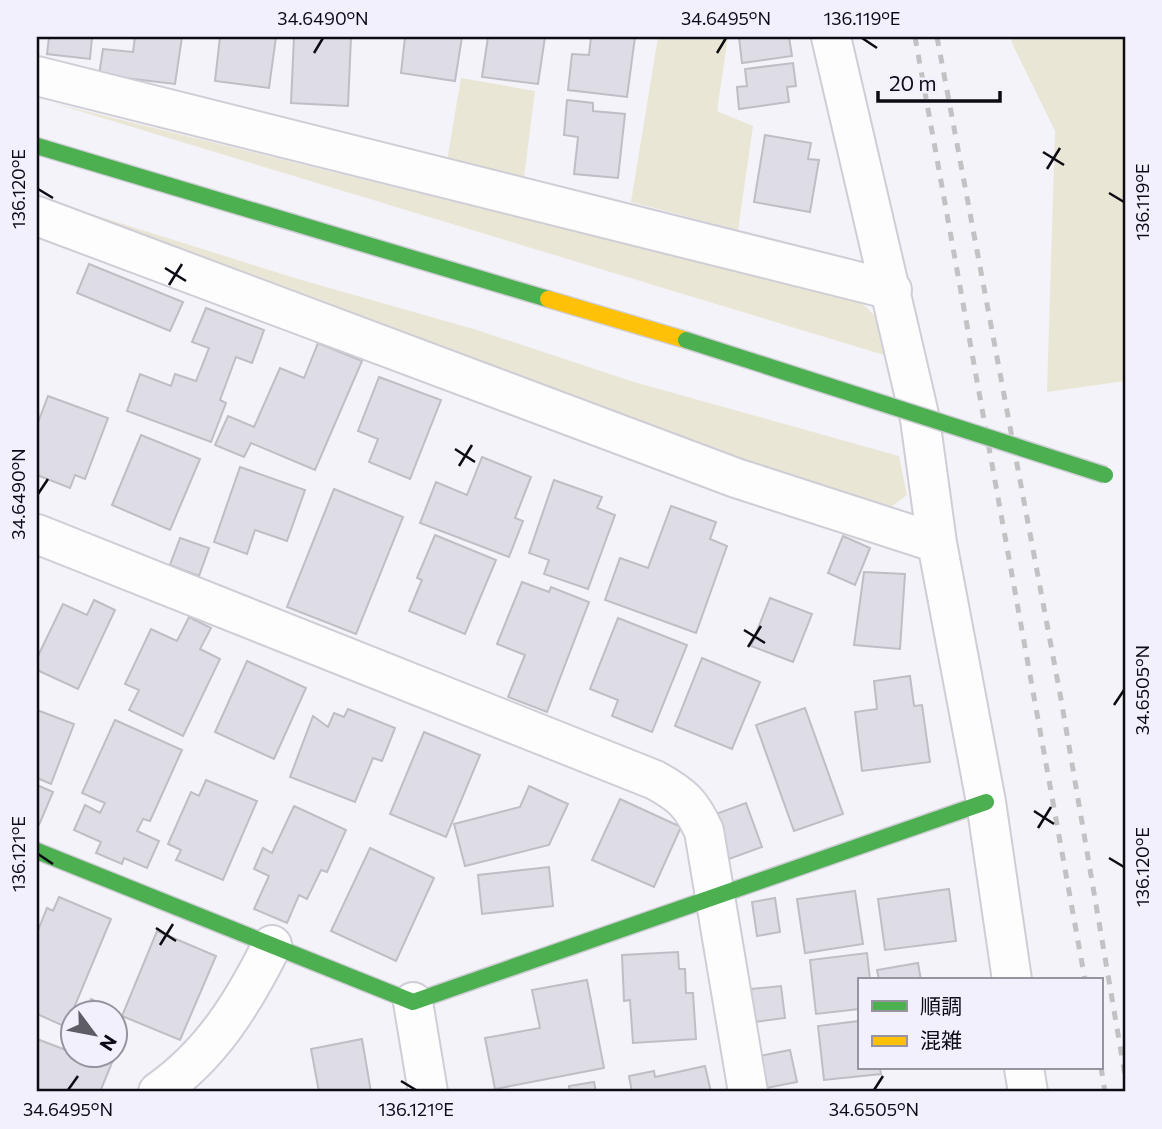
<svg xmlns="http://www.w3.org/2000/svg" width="1162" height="1129" viewBox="0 0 1162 1129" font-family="Commissioner,'Noto Sans JP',sans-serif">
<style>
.green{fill:#eae6d5}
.building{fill:#dedce4;stroke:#bfbdc5;stroke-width:2}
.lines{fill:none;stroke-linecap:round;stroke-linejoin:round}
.street-casing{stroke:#cfcdd6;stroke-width:42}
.fast-casing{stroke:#cfcdd6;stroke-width:19}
.slow-casing{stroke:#cfcdd6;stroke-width:19}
.street{stroke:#fdfdfe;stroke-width:38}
.fast{stroke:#4caf50;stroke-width:16}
.slow{stroke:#ffc107;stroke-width:16}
.rail{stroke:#c2c1c3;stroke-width:5;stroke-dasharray:9 9;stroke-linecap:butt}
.fast-bridge-casing{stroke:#cfcdd6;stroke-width:19;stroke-linecap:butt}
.fast-bridge{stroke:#4caf50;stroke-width:16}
.ticks{fill:none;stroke:#0d0b14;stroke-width:2.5}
.neatline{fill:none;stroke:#0d0b14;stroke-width:2.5}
.ticks-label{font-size:18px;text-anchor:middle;fill:#0d0b14}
</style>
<rect width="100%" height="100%" fill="#f4f3f9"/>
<path class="green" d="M658 37H728L717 111 753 126 738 230 631 202Z
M1012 37H1125V381L1047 392 1055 131 1012 43Z
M461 78 535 91 524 177 447 161Z
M53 103 861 302 876 317 884 355Z
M37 197 298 279 477 330 634 382 899 456 907 495 886 511 703 449Z"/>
<path class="building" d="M49 37H92L90 59 47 54Z
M135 37H182L175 84 99 75 103 49 133 52Z
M220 37H276L269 88 215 81Z
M294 37H351L348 106 291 103Z
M405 37H462L455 81 401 73Z
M488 37H545L538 84 482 77Z
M591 37H635L627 97 568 90 572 54 589 55Z
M739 37H789L792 56 742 63Z
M793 63 796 86 787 87 789 102 739 109 737 87 747 86 745 69Z
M567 100 593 103V111L625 114 618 178 574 174 578 137 564 135Z
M765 135 811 143 808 159 819 160 810 212 754 202Z
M89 264 183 302 170 331 77 293Z
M206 308 264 330 252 363 236 357 220 400 226 403 211 442 127 411 140 374 171 386 175 374 196 381 209 348 192 342Z
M318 343 362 361 315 470 251 443 244 457 215 445 228 416 254 427 280 368 304 378Z
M379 377 441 400 410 479 369 462 378 439 358 431Z
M48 396 108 418 85 479 75 475 70 488 37 475V425Z
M141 435 200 459 170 530 112 505Z
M482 457 531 477 515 518 523 521 509 557 420 523 436 482 467 495Z
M240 467 305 490 287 541 255 530 247 554 214 542Z
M554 480 602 497 597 508 615 515 588 589 544 574 549 560 529 553Z
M334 489 403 517 356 634 287 607Z
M671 506 716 522 710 539 727 546 696 633 605 600 620 558 648 568Z
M435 535 496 560 465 634 409 611 422 580 417 578Z
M843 536 870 548 855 585 828 573Z
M180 538 209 548 199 576 170 565Z
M864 572 905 574 900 649 854 645Z
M522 582 549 592 551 587 589 602 547 712 508 697 525 655 497 644Z
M770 598 812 614 793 662 751 646Z
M94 600 115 610 78 689 37 670V658L63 604 87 615Z
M189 617 211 628 200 649 220 659 183 736 129 710 139 690 125 684 151 629 177 641Z
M618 618 687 645 652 732 612 716 618 700 590 689Z
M702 658 760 682 732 749 675 726Z
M247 661 306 688 274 759 215 732Z
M910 676 914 706 922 705 930 762 862 771 855 712 877 709 874 681Z
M805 708 843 814 794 831 756 725Z
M348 709 395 728 382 761 373 758 355 802 290 777 313 716 328 727 334 713 344 717Z
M37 710 74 724 51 784 37 778Z
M115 720 182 750 150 821 143 819 137 831 159 841 147 868 124 858 122 864 96 853 101 842 74 830 85 805 100 813 105 803 82 793Z
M424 732 480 755 446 837 390 814Z
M206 780 257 801 223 880 176 860 181 850 168 844 191 792 199 796Z
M37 785 53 792 39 825 37 824Z
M529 786 568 804 549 845 465 866 454 824 520 807Z
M620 799 681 827 654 887 592 860Z
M746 803 762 847 729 859 713 815Z
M294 806 346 830 327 872 321 870 307 899 299 895 287 923 254 909 269 876 254 869 263 848 272 853Z
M370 848 434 878 396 961 331 931Z
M549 867 553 906 482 914 478 875Z
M949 889 956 941 885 950 878 899Z
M855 891 863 944 805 953 797 899Z
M59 897 111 919 66 1027 37 1014V933L47 908 53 911Z
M775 898 780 932 757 936 752 902Z
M157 931 216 956 180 1040 122 1016Z
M678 952 679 969H685L686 993H693L696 1039 633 1043 630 1000 624 1001 622 955Z
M867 953 870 980H859V1009L816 1014 810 960Z
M918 963 921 980H879L877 970Z
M587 980 604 1068 495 1089 485 1038 540 1028 532 990Z
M781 986 785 1018 755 1022 751 989Z
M91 999 118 1012 116 1018V1014H84Z
M859 1021V1068H880L881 1074 824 1080 818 1026Z
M37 1039 71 1052 74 1045V1056H102L113 1060 100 1092H37Z
M362 1039 371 1092H319L311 1049Z
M790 1050 797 1082 766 1088 759 1056Z
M705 1066 711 1092H632L629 1076 654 1071 655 1077Z
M594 1082 596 1092H570L569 1086Z"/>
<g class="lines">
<defs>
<path id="street" d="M831 37 920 419 937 543 986 802 1012 980
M37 76 892 290
M37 216 736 478 937 543
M37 534 655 780C682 795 691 803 704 831L748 1092
M413 1002 428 1092
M1024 1068 1028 1092
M158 1092C212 1054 243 1003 272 945"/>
<path id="fast" d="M37 146 548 299
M37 851 413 1002 986 802"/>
<path id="slow" d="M548 299 686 340"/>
</defs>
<use href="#street" class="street-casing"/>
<use href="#fast" class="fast-casing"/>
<use href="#slow" class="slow-casing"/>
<use href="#street" class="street"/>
<use href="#fast" class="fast"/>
<use href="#slow" class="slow"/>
<path class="rail" d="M915 37 1085 980
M937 37 1061 699 1125 1075
M1101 1067 1105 1092"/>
<defs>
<path id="fast-bridge" d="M686 340 1105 475"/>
</defs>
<use href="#fast-bridge" class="fast-bridge-casing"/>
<use href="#fast-bridge" class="fast-bridge"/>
</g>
<path class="ticks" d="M862 38 877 48M314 53 323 38M717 53 726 38M1043 152 1064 165M1047 169 1060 148M38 189 53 198M1109 193 1124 202M165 268 186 281M169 285 182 264M455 449 475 462M459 466 472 445M38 494 48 479M744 630 765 643M748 647 761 626M1114 705 1124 690M1034 811 1054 824M1038 828 1051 807M38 854 53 864M1109 858 1124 867M156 928 176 941M160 945 173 924M401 1081 416 1090M68 1090 78 1076M874 1090 883 1076"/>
<rect width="1162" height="1129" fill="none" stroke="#f2f0fc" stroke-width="77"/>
<rect x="858" y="978" width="245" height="91" fill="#f2f0fc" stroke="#96949f" stroke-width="2"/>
<rect x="872" y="1001" width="35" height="10" fill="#4caf50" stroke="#96949f" stroke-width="2"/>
<text x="920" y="1014" font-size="21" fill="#0d0b14">順調</text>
<rect x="872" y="1036" width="35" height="10" fill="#ffc107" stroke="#96949f" stroke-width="2"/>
<text x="920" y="1048" font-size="21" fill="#0d0b14">混雑</text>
<g transform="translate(94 1034) rotate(122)"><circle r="33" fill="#f2f0fc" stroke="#96949f" stroke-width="2"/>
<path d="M0-5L12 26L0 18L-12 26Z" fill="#5e5c64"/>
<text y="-10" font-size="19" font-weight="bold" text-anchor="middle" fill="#0d0b14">N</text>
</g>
<path d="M878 91v10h122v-10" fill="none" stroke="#0d0b14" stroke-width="3.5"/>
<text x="889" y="91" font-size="21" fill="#0d0b14" stroke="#f2f0fc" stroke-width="5" paint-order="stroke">20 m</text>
<rect x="38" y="38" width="1086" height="1052" class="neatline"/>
<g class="ticks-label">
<text x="323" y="25">34.6490°N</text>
<text x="726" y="25">34.6495°N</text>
<text x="862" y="25">136.119°E</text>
<text transform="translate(19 189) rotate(-90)" y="6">136.120°E</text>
<text transform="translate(1143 202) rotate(-90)" y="6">136.119°E</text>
<text transform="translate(19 494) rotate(-90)" y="6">34.6490°N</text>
<text transform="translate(1143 690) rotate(-90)" y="6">34.6505°N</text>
<text transform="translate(19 854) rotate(-90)" y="6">136.121°E</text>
<text transform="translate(1143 867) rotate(-90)" y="6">136.120°E</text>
<text x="68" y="1116">34.6495°N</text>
<text x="416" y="1116">136.121°E</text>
<text x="874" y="1116">34.6505°N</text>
</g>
</svg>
